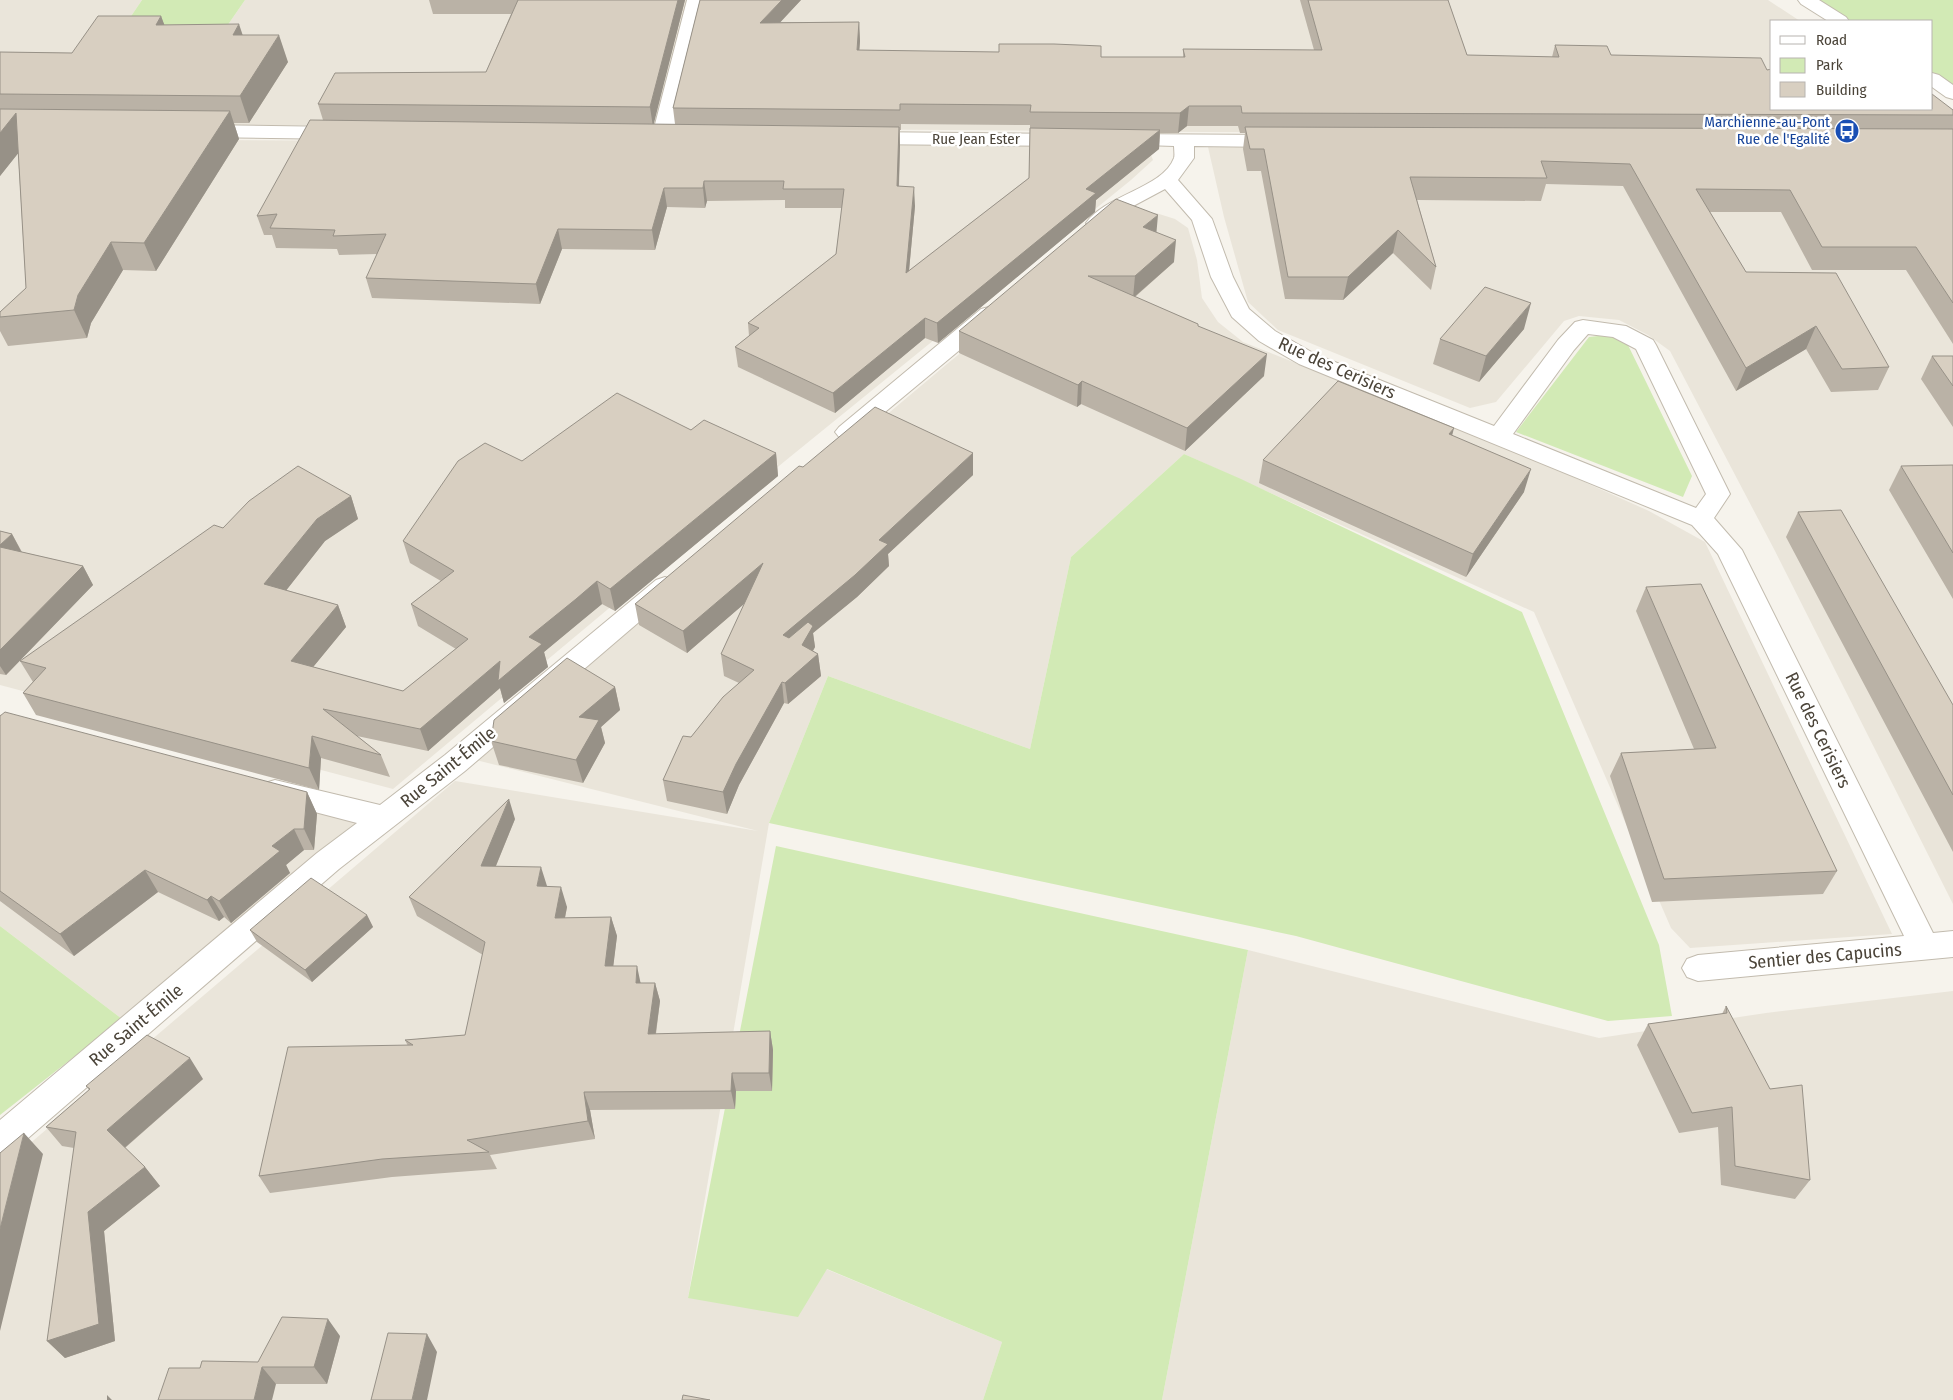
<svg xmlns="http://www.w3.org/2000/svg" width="1953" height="1400" viewBox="0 0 1953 1400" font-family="'Fira Sans Condensed',sans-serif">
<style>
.residential{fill:#eae5da}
.green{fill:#d2eab5}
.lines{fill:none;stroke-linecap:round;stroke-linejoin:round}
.street-casing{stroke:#c2bbae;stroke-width:2}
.street{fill:#fff;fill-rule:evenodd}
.wall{fill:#bab2a6;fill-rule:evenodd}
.shaded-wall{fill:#979187}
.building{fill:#d8cfc1;stroke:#979187}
.labels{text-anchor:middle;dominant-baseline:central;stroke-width:5;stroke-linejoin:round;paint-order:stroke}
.far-transit-label{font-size:15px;fill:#164399;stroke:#fff;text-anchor:end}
.far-street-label{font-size:15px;fill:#4b4439;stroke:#fff}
.street-label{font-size:18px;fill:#4b4439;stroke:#fff}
</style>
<rect width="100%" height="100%" fill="#f6f3ec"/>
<path class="residential" d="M0 0H142L121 31 225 29 245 0H1768L1800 21H1772V109H1932L1953 126 1950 135 1204 132 0 123Z
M0 139 1147 145 1153 160 1131 180 785 461 393 789 0 685Z
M1208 147 1953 152V904L1775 551 1670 351 1648 335 1619 320 1579 316 1564 321 1496 402 1470 408 1278 330 1248 302 1224 217Z
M1156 213 1175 219 1188 228 1197 260 1202 298 1218 322 1243 342 1504 446 1649 511 1705 542 1892 934 1690 948 1671 928 1534 612 1184 454 1071 557 1030 749 828 676 769 823 688 1298 826 1269 1002 1342 983 1400H0V1169L455 781 758 831 476 760 947 364 1121 221 1135 214Z
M0 714 385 818 122 1019 0 926Z
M1248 950 1599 1038 1766 1013 1953 991V1400H1162Z"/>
<path class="green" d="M142 0H245L225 29 121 31Z
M1810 0H1953V97L1932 79V21H1842Z
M1607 335 1626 341 1692 476 1683 497 1516 432 1589 337Z
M1184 454 1241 479 1522 612 1659 945 1672 1016 1608 1021 1296 936 769 823 828 676 1030 749 1071 557Z
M776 846 1248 950 1162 1400H983L1002 1342 827 1269 798 1317 688 1298Z
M0 926 122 1019 0 1115Z"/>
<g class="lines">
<defs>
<path id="street" d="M687 0H705L672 136 669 140 662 142 655 140 652 136Z
M1798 0H1819L1846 17 1849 21H1828L1801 4Z
M1932 73 1939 75 1953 85V99L1946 97 1932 87Z
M200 125 342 127 349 129 352 133 349 137 342 139 200 137 193 135 190 131 193 127Z
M862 132 1067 134 1074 136 1077 140 1074 144 1067 146 862 144 855 142 852 138 855 134Z
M1122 134 1282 135 1289 137 1292 141 1289 145 1282 147 1194 146V158L1178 180 1212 219 1233 277 1249 309 1275 331 1315 354 1494 426 1558 340 1575 322 1583 320 1626 326 1653 340 1656 345 1730 494 1714 518 1742 550 1933 933 1953 931V957L1698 981 1687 977 1682 968 1687 959 1698 955 1904 936 1718 554 1692 525 1299 364 1259 341 1232 317 1211 277 1192 220 1165 189 1122 212 1103 227 1096 229 1089 227 1086 223C1105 195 1163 188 1174 158 1175 155 1174 150 1174 146L1115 144 1112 140 1115 136ZM1588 334 1613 337 1636 349 1706 494 1696 508 1513 434 1574 350Z
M989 307 997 309 1000 314 997 319 855 437 847 440 839 437 835 432 839 427 981 309Z
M665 577 674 580 678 586 674 592 465 771 339 869 12 1152 0 1156V1120L317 853 357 823 265 799 261 791 265 783 275 780 380 805 445 755 656 580Z"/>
</defs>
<use href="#street" class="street-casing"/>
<use href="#street" class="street"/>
</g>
<path class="wall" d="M429 0H685L653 124H675L673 108 700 0H801L780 22H859L860 41 859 50 1101 57H1183V49L1314 50 1300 0H1448L1467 55 1552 57 1555 45 1611 55 1767 70 1953 110V344L1906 270H1812L1781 212H1710L1746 272 1889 367 1878 390 1831 392 1806 349 1736 391 1623 186 1546 184 1541 201 1417 200 1436 267 1431 290 1393 253 1343 300 1285 299 1261 171H1247L1243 149 1245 133H1240L1238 126H1187L1178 133H1160L1159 149 1096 200 1095 212 938 343 925 338 835 413 738 367 735 347 749 336 748 323 836 254 842 208H785V200L707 201 705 208 667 207 655 250 562 249 540 304 372 298 366 278 377 254 339 255 337 249 276 248 272 235H264L257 216 323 120 318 104 486 72 511 14H433ZM901 124 1030 125 1029 178 909 271 915 206 899 187 900 146V130H901Z
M161 16 164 25 242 35 288 62 249 123H234L239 139 156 271 123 270 91 323 87 338 8 346 0 331V312L26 288 18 153 0 176V52L72 53Z
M1156 232 1174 262 1135 297 1198 324V326L1264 376 1185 451 1081 404 1077 407 959 353V331Z
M1524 329 1479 382 1433 364 1440 339Z
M1932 356H1953V427L1921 379Z
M691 430 776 453 778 476 615 611 602 604 581 621 544 652 548 667 504 703 500 688 428 751 357 736 381 755 390 777 321 758 319 790 36 715 23 693 33 682 20 661 223 528 351 496 358 519 325 541 286 590 338 605 346 627 313 667 403 691 456 649 418 626 411 604 441 581 410 563 403 541 522 461Z
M1263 460 1524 492 1466 577 1259 483Z
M1953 465V599L1889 490 1901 466Z
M803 467 973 475 888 554 889 566 857 597 813 633 815 647 813 651 818 654 821 676 788 704 784 703 739 785 727 814 667 801 663 780 691 737 739 683 724 676 721 654 745 603 687 653 639 625 635 604Z
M1798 512 1953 705V852L1786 537Z
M0 531 12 534 22 552 83 566 93 585 6 675 0 674Z
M1646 587 1837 871 1823 894 1652 902 1610 776 1621 753 1694 749 1636 611Z
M615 687 620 710 601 727 605 743 583 783 499 765 491 741Z
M0 716 307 792 317 814 314 850H304L286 865 290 873 231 923 224 917 219 921 158 892 74 956 0 901Z
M515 819 496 866 547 887 567 907 565 918 611 917 617 936 613 966 641 983H655L660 1001 656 1034 770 1031 773 1050 772 1091H736L735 1109 590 1110 595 1139 490 1155 497 1169 392 1177 270 1193 259 1176 408 1046 405 1040 465 1035 483 955 417 916 409 897Z
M367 915 373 927 312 982 257 942 250 930Z
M1726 1006 1810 1180 1795 1199 1721 1185 1718 1127 1679 1133 1637 1045 1648 1024 1722 1014Z
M203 1079 125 1148 145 1167 160 1186 104 1231 115 1341 65 1358 47 1341 74 1148 62 1146 46 1127 89 1090 86 1086Z
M340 1336 327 1384H276L200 1368 258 1362Z"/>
<path class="shaded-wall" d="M678 0H685L653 127 650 107Z
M782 0H801L762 42 760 23Z
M161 16 171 42 156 25Z
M859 22 860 41 858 70 857 50Z
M239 24 248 51 233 35Z
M279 35 288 62 249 123 240 96Z
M1189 106 1187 126 1178 133 1180 113Z
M230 111 239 139 156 271 144 243Z
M16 113 28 141 0 176V133Z
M899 127 900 146 898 206 897 186Z
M1160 130 1159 149 1096 200 1095 212 938 343 937 323 1086 189Z
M704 181 707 201 705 208 703 188Z
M914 187 915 206 907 292 906 273Z
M664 188 667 207 655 250 652 230Z
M1158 215 1156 237 1143 227Z
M558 229 562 249 540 304 536 284Z
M1398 230 1393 253 1343 300 1348 277Z
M1176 240 1174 262 1133 298 1135 276Z
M111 242 123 270 91 323 87 338 74 310 78 295Z
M1531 303 1524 329 1479 382 1486 356Z
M925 318V338L835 413 833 393Z
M1816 326 1806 349 1736 391 1746 368Z
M1267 354 1264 376 1185 451 1187 428Z
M1082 381 1081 404 1077 407 1078 385Z
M1454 428 1448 452 1449 434Z
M776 453 778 476 615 611 610 589Z
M973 453V475L888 554 889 566 857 597 813 633 815 647 804 666 818 654 821 676 788 704 785 683 802 645 786 656 783 635 879 540Z
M1531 469 1524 492 1466 577 1473 554Z
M351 496 358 519 325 541 274 606 264 584 317 519Z
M12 534 22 553 0 550V545Z
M763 563 766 585 687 653 683 631Z
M83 566 93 585 6 675 0 666V650Z
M597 581 602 604 544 652 548 667 504 703 500 688 428 751 420 729 500 661Z
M338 605 346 627 300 683 291 661Z
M782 682 784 703 739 785 727 814 723 792 736 764Z
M615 687 620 710 601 727 605 743 583 783 576 760 579 717Z
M312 736 321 758 319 790 309 768Z
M307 792 317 814 314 850 304 829Z
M509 799 515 819 488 885 481 866Z
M294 829 304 850 286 865 290 873 231 923 219 901 272 846Z
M541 867 547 886 543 905 537 886Z
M145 870 158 892 74 956 60 934Z
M561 887 567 907 561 937 555 918Z
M211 896 224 917 219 921 207 900Z
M367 915 373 927 312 982 305 970Z
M611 917 617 936 611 985 605 966Z
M637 966 641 985 636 983Z
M655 983 660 1001 653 1053 648 1034Z
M770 1031 773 1050 772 1091 769 1073Z
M190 1058 203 1079 122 1150 107 1130Z
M732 1073 736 1091 735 1109 731 1091Z
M584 1092 590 1110 595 1139 588 1121Z
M24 1133 43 1154 0 1331V1229Z
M145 1167 160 1186 104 1231 115 1341 65 1358 47 1341 88 1212Z
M328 1319 340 1336 327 1384 314 1367Z
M427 1334 437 1352 427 1400H412Z
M262 1367 276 1384 272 1400H254Z
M107 1395 112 1400H107Z"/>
<path class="building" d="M518 0H678L650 107 318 104 335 73 486 72Z
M700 0H782L760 23 859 22 857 50 999 52V44H1054L1101 46V57H1185L1183 49 1322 50 1308 0H1448L1467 55 1559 57 1555 45 1607 46 1611 55 1761 58 1767 70 1772 69V109H1932V94L1953 110V115L1242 113 1241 106H1189L1180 113 1030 112 1031 105 900 104V110L673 108Z
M98 16H161L156 25 239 24 233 35H279L240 96 0 94V52L72 53Z
M0 109 230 111 144 243 111 242 78 295 74 310 0 317V312L26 288 16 113 0 133Z
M310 120 899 127 897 186 914 187 906 273 1029 178 1030 128 1160 130 1086 189 1096 193 937 323 925 318 833 393 735 347 759 328 748 323 836 254 844 189H783L784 181H704L703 188H664L652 230 558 229 536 284 366 278 386 234 333 236 335 230 270 228 277 214 257 216Z
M1245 127 1953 129V303L1916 247H1822L1790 190 1696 189 1746 272 1836 273 1889 367 1842 369 1816 326 1746 368 1630 164 1541 161 1547 178 1410 177 1436 267 1398 230 1348 277H1288L1264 149H1250Z
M1116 199 1158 215 1143 227 1176 240 1135 276H1088L1198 324V326L1267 354 1187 428 1082 381 1078 385 959 331Z
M1485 287 1531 303 1486 356 1440 339Z
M1932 356H1953V386Z
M1338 381 1454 428 1449 434 1531 469 1473 554 1263 460Z
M617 393 691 430 704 420 776 453 610 589 597 581 576 599 529 637 542 644 498 681 500 661 420 729 323 709 381 755 312 736 309 768 23 693 46 668 20 661 214 525 223 528 249 501 298 466 351 496 317 519 264 584 338 605 291 661 403 691 468 639 411 604 454 571 403 541 458 461 485 443 522 461Z
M875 407 973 453 879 540 888 544 855 575 783 635 789 638 808 622 813 626 802 645 818 654 785 683 782 682 736 764 723 792 663 780 683 736 691 737 723 697 754 670 721 654 763 563 683 631 635 604 799 466 803 467Z
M1953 465V553L1901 466Z
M1841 510 1953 705V795L1798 512Z
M0 531 12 534 0 545Z
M0 547 83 566 0 650Z
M1701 584 1837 871 1664 879 1621 753 1716 748 1646 587Z
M567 658 615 687 579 717 599 720 576 760 491 741 494 720Z
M5 712 307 792 304 829H294L272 846 280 851 219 901 211 896 207 900 145 870 60 934 0 891V716Z
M509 799 481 866 541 867 537 886 561 887 555 918 611 917 605 966H637L636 983H655L648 1034 770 1031 769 1073H732L731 1091 584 1092 588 1121 467 1140 489 1152 382 1159 259 1176 288 1047 413 1045 405 1040 465 1035 485 942 409 897Z
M311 878 367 915 305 970 250 930Z
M1726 1006 1770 1089 1802 1085 1810 1180 1735 1166 1732 1107 1692 1113 1648 1024 1727 1013Z
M147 1035 190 1058 107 1130 145 1167 88 1212 99 1324 47 1341 76 1132 46 1127 90 1089 86 1086Z
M24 1133 0 1229V1153Z
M282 1317 328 1319 314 1367H262L254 1400H158L169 1368H200L202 1361 258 1362Z
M388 1333 427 1334 412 1400H371Z
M683 1395 710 1400H682Z"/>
<defs>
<symbol id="bus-disc" viewBox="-11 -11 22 22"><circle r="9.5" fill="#1a4fb4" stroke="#fff"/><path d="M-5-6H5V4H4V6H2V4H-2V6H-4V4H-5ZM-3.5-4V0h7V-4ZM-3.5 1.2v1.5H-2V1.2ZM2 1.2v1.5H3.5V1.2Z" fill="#fff"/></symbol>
</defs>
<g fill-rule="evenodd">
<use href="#bus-disc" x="1833" y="117" width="28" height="28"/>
</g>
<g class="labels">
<g class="far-transit-label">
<text x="1830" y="122">Marchienne-au-Pont<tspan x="1830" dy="17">Rue de l'Egalité</tspan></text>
</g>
<g class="far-street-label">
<text x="976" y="139">Rue Jean Ester</text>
</g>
<g class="street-label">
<text transform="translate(1337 368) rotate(24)">Rue des Cerisiers</text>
<text transform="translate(1818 730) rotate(64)">Rue des Cerisiers</text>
<text transform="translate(448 767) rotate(-39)">Rue Saint-Émile</text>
<text transform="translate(1825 956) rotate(-5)">Sentier des Capucins</text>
<text transform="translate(136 1025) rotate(-40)">Rue Saint-Émile</text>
</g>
</g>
<rect x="1770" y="20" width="162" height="90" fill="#ffffff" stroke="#b7b4b0"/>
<rect x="1780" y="36" width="25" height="8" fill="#ffffff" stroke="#b7b4b0"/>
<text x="1816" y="45" font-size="15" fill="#4b4439">Road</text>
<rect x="1780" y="58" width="25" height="15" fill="#d2eab5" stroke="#b7b4b0"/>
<text x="1816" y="70" font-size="15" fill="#4b4439">Park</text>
<rect x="1780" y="82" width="25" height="15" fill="#d8cfc1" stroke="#b7b4b0"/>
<text x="1816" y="95" font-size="15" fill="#4b4439">Building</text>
</svg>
